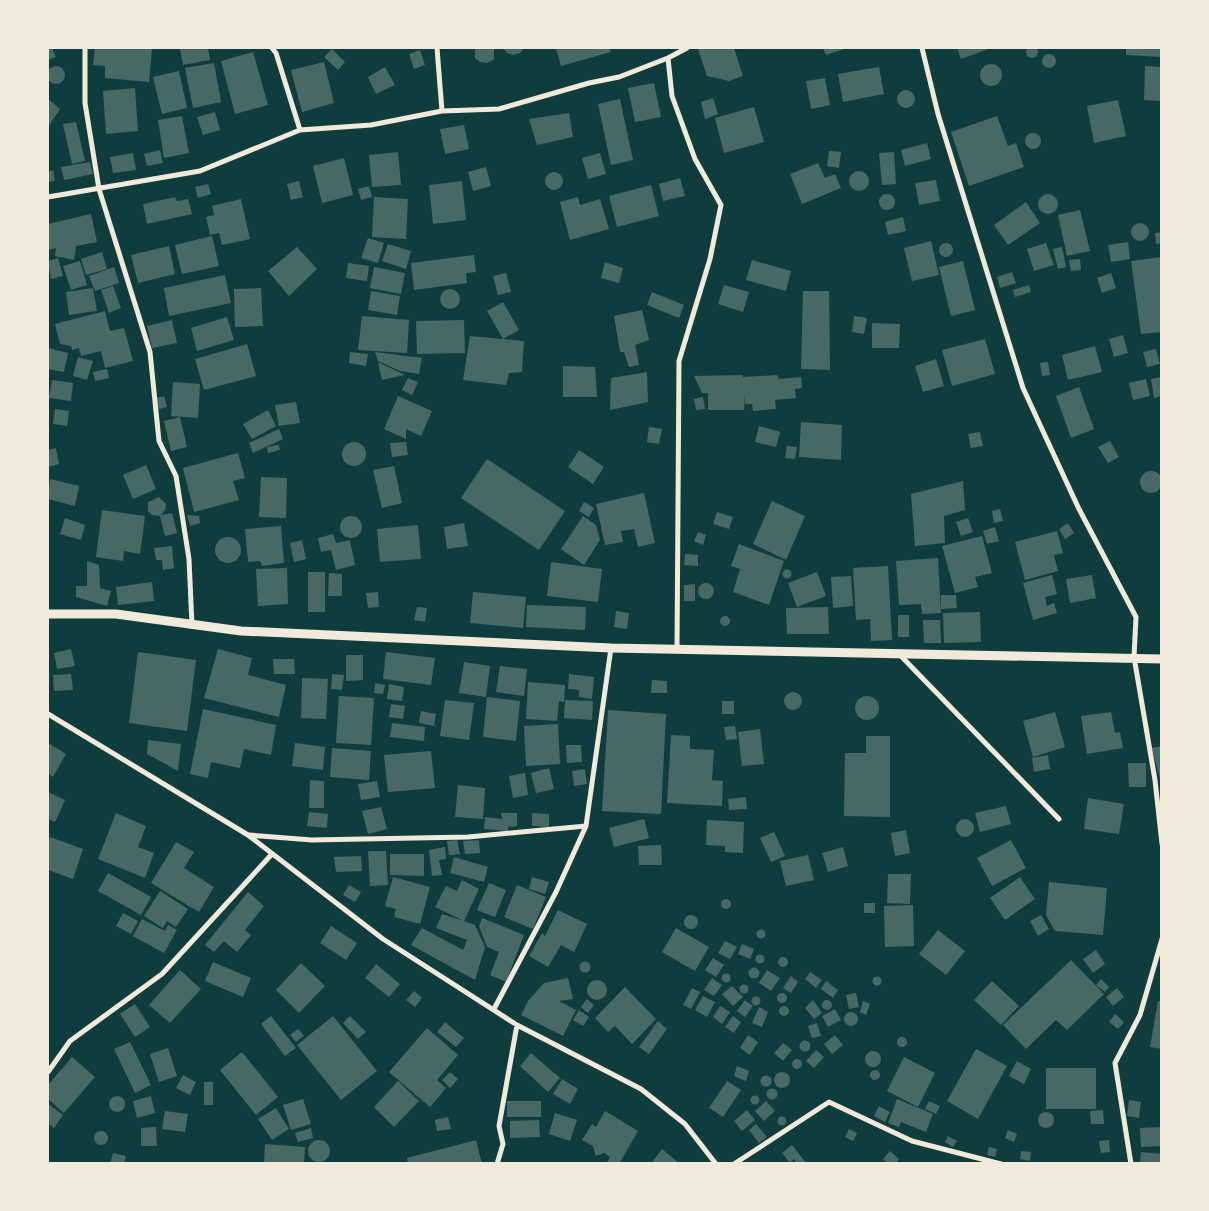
<svg xmlns="http://www.w3.org/2000/svg" width="1209" height="1211" viewBox="0 0 1209 1211" font-family="'PT Sans Narrow',sans-serif">
<style>
.building{fill:#486865}
.lines{fill:none;stroke-linecap:round;stroke-linejoin:round}
.minor{stroke:#f1e9da;stroke-width:5}
.tertiary{stroke:#f1e9da;stroke-width:9}
</style>
<rect width="100%" height="100%" fill="#0f3d3e"/>
<path class="building" d="M1026 52a6 6 0 1 1 12 0a6 6 0 1 1-12 0Z
M48 48H52L56 57 48 60Z
M95 48H152L149 82 105 78V66L93 65Z
M180 48H208L210 60 183 65Z
M475 48H494V59L487 63 480 62 475 58Z
M503 48H524L520 53 513 55 507 53Z
M556 48H609L611 52 561 66Z
M704 48H734L743 76 729 81 707 76 698 49Z
M823 48H847L826 55Z
M957 48H991L961 59Z
M1126 48H1162V57L1126 55Z
M332 49 345 62 338 70 324 57Z
M420 50 425 65 414 69 409 54Z
M253 52 268 105 235 114 221 61Z
M1042 61a7 7 0 1 1 14 0a7 7 0 1 1-14 0Z
M324 62 334 103 302 112 291 70Z
M214 63 221 102 193 108 185 68Z
M980 75a11 11 0 1 1 22 0a11 11 0 1 1-22 0Z
M47 75a9 9 0 1 1 18 0a9 9 0 1 1-18 0Z
M1145 66 1162 67V101L1144 100Z
M385 67 395 85 376 94 368 77Z
M879 67 884 94 843 102 838 74Z
M179 71 187 108 162 114 153 77Z
M825 78 830 105 811 109 806 81Z
M654 83 661 117 635 122 628 88Z
M135 88 138 131 106 134 103 91Z
M897 99a9 9 0 1 1 18 0a9 9 0 1 1-18 0Z
M713 98 718 114 705 119 701 102Z
M48 99 60 109 48 127Z
M620 99 633 160 611 165 598 104Z
M1118 100 1126 136 1094 143 1087 106Z
M754 107 764 142 724 153 715 118Z
M215 112 220 130 203 135 197 117Z
M569 113 573 137 537 145 529 119Z
M182 116 189 153 164 158 158 120Z
M997 116 1008 146 1016 143 1024 167 969 186 951 132Z
M76 122 85 161 72 164 63 124Z
M464 125 469 149 445 154 440 129Z
M1025 141a8 8 0 1 1 16 0a8 8 0 1 1-16 0Z
M927 143 931 159 905 166 901 150Z
M160 150 163 163 147 166 144 154Z
M829 151 841 152 839 168 827 166Z
M398 152 401 185 372 187 369 155Z
M894 152 896 184 882 185 879 153Z
M133 153 136 170 113 173 110 157Z
M600 153 606 174 588 179 582 158Z
M344 158 353 195 322 203 313 166Z
M90 162 93 174 64 180 61 167Z
M818 163 825 178 835 174 841 188 802 204 790 174Z
M486 167 491 186 473 191 468 172Z
M53 170 55 181 48 182V172Z
M849 181a10 10 0 1 1 20 0a10 10 0 1 1-20 0Z
M545 181a9 9 0 1 1 18 0a9 9 0 1 1-18 0Z
M680 178 685 196 663 201 659 184Z
M936 180 940 201 919 205 915 183Z
M299 181 303 197 291 200 287 184Z
M462 181 466 220 433 224 429 185Z
M208 184 211 194 198 198 195 187Z
M651 185 659 216 617 227 609 196Z
M369 186 372 197 361 200 358 189Z
M879 202a8 8 0 1 1 16 0a8 8 0 1 1-16 0Z
M1038 204a10 10 0 1 1 20 0a10 10 0 1 1-20 0Z
M175 197 177 201 188 199 192 214 147 224 143 204Z
M374 197 408 199 406 239 372 237Z
M578 197 580 205 600 199 609 229 570 240 560 202Z
M241 199 250 239 222 245 219 233 210 235 206 217 214 215 212 206Z
M1026 202 1040 223 1008 245 994 225Z
M1080 210 1090 251 1067 256 1058 215Z
M91 214 97 242 76 246 74 260 55 256 56 248 48 250V224Z
M903 217 906 231 888 235 885 222Z
M1131 232a9 9 0 1 1 18 0a9 9 0 1 1-18 0Z
M1162 232V243L1156 244 1155 233Z
M212 236 219 266 182 274 175 245Z
M368 238 384 243 378 263 361 258Z
M931 241 939 275 912 281 904 248Z
M1128 242 1130 259 1111 262 1108 245Z
M939 250a7 7 0 1 1 14 0a7 7 0 1 1-14 0Z
M1046 243 1054 265 1034 271 1027 249Z
M388 244 411 251 406 269 382 261Z
M169 246 175 274 138 283 131 255Z
M297 247 317 269 289 296 268 271Z
M1062 247 1066 267 1058 269 1053 249Z
M102 252 107 269 86 275 81 259Z
M474 255 476 272 466 273 467 283 414 290 411 263Z
M1162 257V332L1141 334 1131 261Z
M58 258 63 276 51 279 48 261Z
M1080 259 1081 270 1071 271 1069 260Z
M752 260 791 271 786 291 746 280Z
M80 261 87 285 71 290 63 266Z
M963 261 975 310 951 316 939 267Z
M605 262 623 268 619 283 601 278Z
M348 263 369 266 367 281 346 278Z
M114 267 119 283 95 291 89 276Z
M374 267 405 273 401 294 370 288Z
M1012 272 1016 283 1000 288 997 277Z
M506 273 511 292 498 295 493 276Z
M1111 273 1116 288 1102 293 1097 278Z
M225 275 231 303 169 316 164 288Z
M724 285 749 292 743 312 718 304Z
M1029 285 1031 292 1015 297 1013 290Z
M113 286 121 308 109 313 101 290Z
M93 288 97 311 69 315 66 292Z
M261 288 263 326 235 327 234 289Z
M440 299a10 10 0 1 1 20 0a10 10 0 1 1-20 0Z
M371 291 400 296 397 315 368 310Z
M803 291H829L830 370 801 369Z
M652 292 684 305 679 318 647 305Z
M503 302 519 330 503 339 487 311Z
M642 310 649 340 635 345 639 365 629 367 624 352H620L614 316Z
M105 311 110 331 124 328 133 361 105 368 101 351 81 356 79 348 72 350 71 346 60 344 55 324Z
M362 316 409 320 407 353 358 350Z
M854 316 867 318 864 334 852 332Z
M227 317 234 340 197 351 191 328Z
M172 320 177 343 152 348 147 326Z
M464 320 465 353 417 354 416 321Z
M872 323 900 324 899 348H872Z
M1123 335 1128 353 1114 357 1109 339Z
M470 336 524 341 522 372 509 373 506 385 463 380Z
M985 339 995 374 952 386 942 350Z
M247 344 256 376 204 390 195 359Z
M1095 346 1102 372 1068 380 1062 355Z
M48 348 68 353 64 372 48 369Z
M1156 349 1160 364 1147 367 1143 352Z
M350 352 368 354 366 366 349 363Z
M375 352 422 358 419 374 400 371 378 361Z
M78 357 93 361 87 380 73 376Z
M936 359 944 386 923 392 915 366Z
M378 362 405 375 382 380Z
M1048 362 1050 375 1042 376 1040 363Z
M563 366 595 367 597 397H563Z
M107 369 109 378 95 381 93 372Z
M647 372 648 402 610 410 611 378Z
M743 375V377L777 375 779 379 801 377 802 388 795 389 796 398 775 400 776 409 753 411 752 404H745V394L744 410H708V393H702L694 376Z
M1162 377V396L1154 398 1151 379Z
M408 378 418 382 412 395 402 390Z
M1146 379 1150 396 1133 400 1129 383Z
M52 380 73 383 71 401 49 398Z
M173 382 200 384 198 418 171 416Z
M1079 387 1094 429 1071 438 1056 396Z
M164 396 167 407 159 409 156 398Z
M398 396 432 411 421 436 406 429V439L384 429Z
M703 397 705 409 696 410 694 399Z
M296 402 300 423 279 426 275 405Z
M55 409 69 411 67 426 53 424Z
M268 410 276 426 252 439 243 424Z
M180 417 187 447 171 451 164 421Z
M801 422 842 425 841 460 799 457Z
M759 426 780 432 776 447 755 442Z
M649 427 662 429 659 444 647 442Z
M279 429 283 439 253 453 249 443Z
M980 432 983 446 971 448 968 434Z
M1110 441 1119 457 1108 463 1098 447Z
M406 442 408 455 392 457 390 443Z
M342 454a12 12 0 1 1 24 0a12 12 0 1 1-24 0Z
M279 445 280 450 268 453 267 447Z
M787 446 797 447 795 459 785 458Z
M56 448 59 464 48 467V450Z
M579 450 604 467 593 484 568 467Z
M238 453 245 478 233 481 239 500 194 512 183 468Z
M487 459 565 511 539 550 461 498Z
M146 465 156 489 133 499 123 475Z
M394 466 402 503 382 508 373 470Z
M1140 482a11 11 0 1 1 22 0a11 11 0 1 1-22 0Z
M261 477 287 478 286 518 259 517Z
M50 479 79 486 75 506 48 499Z
M963 481 965 510 944 516 945 543 915 546 911 494Z
M644 493 655 543 638 547 634 529 621 531 623 542 605 545 596 504Z
M159 497 166 504 165 510 161 515 172 513 177 533 165 536 160 516 152 515 148 511V502Z
M772 501 805 516 786 560 753 544Z
M584 502 594 508 589 517 579 511Z
M1000 509 1003 521 994 523 992 511Z
M102 510 145 516 140 554 124 551 123 561 96 557Z
M717 512 733 517 729 529 713 524Z
M187 515 199 516 200 523 190 526Z
M340 527a11 11 0 1 1 22 0a11 11 0 1 1-22 0Z
M583 516 596 525 600 540 584 565 561 549Z
M65 518 85 525 81 540 60 534Z
M968 518 973 532 961 536 956 522Z
M464 523 468 546 447 549 444 527Z
M1068 523 1074 533 1065 539 1059 529Z
M418 525 421 559 380 562 377 529Z
M281 526 284 563 262 566 260 561 248 562 245 529Z
M995 527 999 541 987 544 983 531Z
M1057 531 1063 553 1054 555 1058 571 1025 580 1015 542Z
M698 532 706 535 703 545 694 541Z
M333 534 336 543 350 540 355 565 336 570 331 550 321 552 318 538Z
M982 536 992 573 975 577 978 587 955 593 942 546Z
M215 550a13 13 0 1 1 26 0a13 13 0 1 1-26 0Z
M302 540 306 559 294 562 290 543Z
M739 544 784 561 769 605 733 592 740 569 731 566Z
M172 546 174 568 163 570 162 560H156L154 548Z
M685 554 698 555V566L684 565Z
M938 558 941 613 922 614 921 604 899 605 896 561Z
M87 561 99 565 100 588 111 591 107 606 76 597V586H87Z
M551 562 602 569 598 602 547 596Z
M888 566 892 640 871 641 870 619 856 620 853 568Z
M287 568 288 604 258 606 256 569Z
M782.5 574a4.5 4.5 0 1 1 9 0a4.5 4.5 0 1 1-9 0Z
M308 572H325V612H308Z
M817 572 826 596 797 607 788 583Z
M329 573 342 574V596H328Z
M1052 575 1057 594 1045 597 1047 606 1054 603 1057 613 1033 620 1023 583Z
M1092 575 1096 598 1070 603 1066 579Z
M851 576 853 606 833 608 831 577Z
M152 582 154 601 118 605 116 587Z
M698 591a8 8 0 1 1 16 0a8 8 0 1 1-16 0Z
M695 584V601H684V585Z
M378 592 379 607 368 608 366 593Z
M473 592 526 597 523 628 470 623Z
M941 595H956L957 608 941 609Z
M527 605 586 607 585 630 526 627Z
M417 607 427 608 425 622 414 620Z
M828 607 829 634H787L786 608Z
M616 611 629 613 627 629 614 627Z
M980 612 981 642 944 643 943 613Z
M898 615H909V637H898Z
M720 621a5 5 0 1 1 10 0a5 5 0 1 1-10 0Z
M923 620H940L941 643H924Z
M71 649 75 666 57 669 54 653Z
M218 649 252 658 248 675 286 685 279 717 204 698Z
M138 652 196 660 187 731 129 723Z
M386 652 435 658 431 685 383 679Z
M346 655H363V680L346 681Z
M273 659H294L295 674H274Z
M464 662 490 666 486 697 459 693Z
M500 666 527 669 524 696 496 692Z
M71 674 73 690 54 691 53 675Z
M332 674 344 675 342 690 331 689Z
M569 674 594 677 592 699 579 697V690L568 689Z
M302 678 328 679 326 719 301 718Z
M652 680 667 681V693H651Z
M528 682 565 685 564 702 559 701 557 721 526 719Z
M375 683 385 685 383 694 374 693Z
M389 684 404 687 402 701 387 699Z
M784 701a9 9 0 1 1 18 0a9 9 0 1 1-18 0Z
M855 708a12 12 0 1 1 24 0a12 12 0 1 1-24 0Z
M339 696 374 698 371 745 336 743Z
M487 697 520 701 516 741 483 737Z
M445 700 474 703 469 740 440 736Z
M565 700 593 701 592 720 564 718Z
M722 701H734V714H722Z
M391 704 405 706 403 719 389 717Z
M203 709 276 725 271 755 244 749 240 768 211 762 208 778 190 774Z
M608 710 666 714 661 814 602 811Z
M421 711 436 714 434 726 419 723Z
M1055 712 1065 747 1033 757 1023 721Z
M1111 712 1115 733 1120 732 1123 748 1087 754 1081 716Z
M392 723 425 727 424 741 390 737Z
M558 724 560 764 526 766 524 726Z
M735 726 737 739 726 740 724 727Z
M760 729 764 764 742 766 738 732Z
M671 735 690 736V749L714 750 712 780 723 781 722 806 667 803Z
M866 736H890V817L844 816 845 753H866Z
M148 740 181 744 178 771 147 754Z
M48 743 66 754 53 777 48 773Z
M295 743 325 747 323 770 292 766Z
M566 745H581L582 762 567 763Z
M1162 746V783H1161L1152 748Z
M332 748 371 751 369 780 330 777Z
M431 751 435 788 388 792 384 755Z
M1048 755 1050 769 1034 772 1032 758Z
M1128 763H1146V787H1129Z
M549 768 554 789 536 793 531 773Z
M585 769 587 784 574 786 572 771Z
M525 773 528 795 513 798 509 776Z
M310 780 324 781V808H309Z
M377 781 380 797 361 800 358 784Z
M458 785 485 788 483 819 455 817Z
M48 792 65 800 55 822 48 819Z
M746 797 747 809 729 810 728 799Z
M1088 798 1124 804 1119 834 1084 829Z
M1006 806 1011 824 980 832 975 813Z
M381 807 387 829 368 834 362 811Z
M309 812 328 814 327 828 307 826Z
M116 813 146 826 138 847 154 853 145 878 98 859Z
M501 813H517V826L508 827V831L484 829 485 817 502 819Z
M532 813 549 814V827L532 826Z
M644 819 649 838 614 847 609 828Z
M956 828a9 9 0 1 1 18 0a9 9 0 1 1-18 0Z
M707 820 744 822 743 853 725 852V846L706 845Z
M906 830 910 853 895 856 891 833Z
M774 832 785 856 771 862 760 838Z
M50 837 83 849 73 879 48 870V845Z
M457 840 460 854 449 855 447 841Z
M479 840 480 853 465 854 463 841Z
M1011 840 1026 868 992 886 977 858Z
M176 842 194 852 184 868 214 887 199 912 151 883Z
M661 845 662 865H639L638 846Z
M445 847 446 859 439 860 442 875 432 876 429 850Z
M843 847 848 866 828 872 822 853Z
M368 851H386L388 885 370 886Z
M390 854H424V876L390 875Z
M808 855 814 880 786 886 780 861Z
M361 856 362 871 336 872 334 857Z
M454 857 488 867 484 882 450 873Z
M108 873 151 897 141 915 98 891Z
M888 874H911L910 904 887 903Z
M393 877 430 887 420 924 394 917 396 909 385 906Z
M532 877 549 882 545 894 529 889Z
M1020 877 1035 899 1005 920 990 898Z
M462 880 479 889 464 921 475 925 485 947 475 980 411 945 422 928 463 950 467 940 436 928 442 914 464 921 435 907 446 886 457 891Z
M1049 882 1107 888 1103 935 1055 931 1046 915Z
M489 883 506 890 495 917 477 910Z
M349 885 361 892 355 902 343 895Z
M517 885 546 897 533 929 504 917Z
M160 891 188 909 176 927 167 921 163 928 144 916Z
M248 892 264 906 245 930 251 935 237 952 224 941 214 952 205 945Z
M721 904a5 5 0 1 1 10 0a5 5 0 1 1-10 0Z
M864 903H875V913H864Z
M913 905 914 946 885 947 884 906Z
M558 910 587 924 574 952 561 945 548 967 529 956 542 933 545 936Z
M123 913 138 921 131 934 116 926Z
M684 922a7 7 0 1 1 14 0a7 7 0 1 1-14 0Z
M1041 915 1049 929 1038 936 1030 921Z
M482 918 524 935 506 982 490 975 499 952 487 947 479 926Z
M142 919 165 931 168 925 177 930 164 953 133 936Z
M331 926 357 943 346 960 320 943Z
M676 928 709 947 695 971 662 952Z
M756.5 934a4.5 4.5 0 1 1 9 0a4.5 4.5 0 1 1-9 0Z
M938 930 965 951 946 975 919 954Z
M725 941 737 947 730 959 718 953Z
M742 944 754 949 750 959 738 954Z
M1096 950 1105 964 1093 973 1083 959Z
M755.5 959a4.5 4.5 0 1 1 9 0a4.5 4.5 0 1 1-9 0Z
M778 962a5 5 0 1 1 10 0a5 5 0 1 1-10 0Z
M713 958 724 965 716 977 705 970Z
M1071 960 1104 994 1067 1030 1056 1020 1026 1049 1003 1025Z
M579.5 967a5.5 5.5 0 1 1 11 0a5.5 5.5 0 1 1-11 0Z
M213 962 251 978 243 997 205 981Z
M301 963 325 986 299 1013 276 990Z
M376 964 400 984 389 997 365 978Z
M748.5 973a5.5 5.5 0 1 1 11 0a5.5 5.5 0 1 1-11 0Z
M180 970 201 989 170 1023 149 1005Z
M767 970 780 978 771 991 759 983Z
M810 972 822 980 816 988 805 979Z
M721.5 978a4.5 4.5 0 1 1 9 0a4.5 4.5 0 1 1-9 0Z
M791 976 798 982 791 993 783 988Z
M872.5 981a4.5 4.5 0 1 1 9 0a4.5 4.5 0 1 1-9 0Z
M568 978 573 999 559 1001 576 1010 563 1036 521 1015 528 1001 544 983Z
M712 978 722 985 714 996 704 990Z
M1101 979 1109 987 1105 992 1096 985Z
M587 990a10 10 0 1 1 20 0a10 10 0 1 1-20 0Z
M826 981 838 990 833 998 821 989Z
M992 981 1019 1006 1001 1025 974 1000Z
M739.5 989a4.5 4.5 0 1 1 9 0a4.5 4.5 0 1 1-9 0Z
M732 986 743 997 733 1006 722 994Z
M625 987 656 1019 632 1044 615 1026 608 1032 595 1018Z
M692 988 700 992 691 1009 683 1005Z
M1117 988 1124 997 1113 1006 1106 997Z
M414 991 422 998 415 1007 406 1000Z
M856 993 859 1007 849 1009 846 995Z
M777 998a5 5 0 1 1 10 0a5 5 0 1 1-10 0Z
M703 996 715 1002 707 1017 695 1010Z
M751.5 1001a4.5 4.5 0 1 1 9 0a4.5 4.5 0 1 1-9 0Z
M587 999 594 1005 588 1013 581 1007Z
M822 1005a5 5 0 1 1 10 0a5 5 0 1 1-10 0Z
M745 1000 753 1006 745 1017 737 1011Z
M813 1000 822 1013 814 1019 805 1008Z
M863 1001 870 1004 866 1015 860 1012Z
M1158 1001H1162V1049L1150 1047Z
M135 1004 150 1027 135 1037 120 1014Z
M720 1006 730 1012 722 1024 713 1017Z
M779 1011a5 5 0 1 1 10 0a5 5 0 1 1-10 0Z
M759 1007 768 1012 762 1027 752 1023Z
M835 1009 841 1020 828 1027 822 1016Z
M579 1010 589 1017 583 1026 573 1020Z
M844 1019a7 7 0 1 1 14 0a7 7 0 1 1-14 0Z
M1115 1014 1124 1022 1118 1029 1109 1022Z
M271 1016 296 1048 285 1056 261 1024Z
M333 1016 377 1071 341 1100 297 1045Z
M350 1016 366 1032 358 1039 343 1023Z
M733 1016 741 1022 734 1033 725 1027Z
M658 1021 667 1029 649 1054 639 1047Z
M445 1022 464 1038 456 1047 437 1032Z
M817 1023 821 1036 812 1038 808 1026Z
M427 1028 458 1055 437 1080 446 1088 430 1107 389 1072Z
M298 1029 304 1036 296 1042 290 1035Z
M748 1035 758 1042 750 1055 740 1048Z
M835 1035 843 1045 832 1054 824 1044Z
M897 1042a5 5 0 1 1 10 0a5 5 0 1 1-10 0Z
M799.5 1046a5.5 5.5 0 1 1 11 0a5.5 5.5 0 1 1-11 0Z
M130 1042 151 1085 135 1093 114 1049Z
M783 1043 792 1050 783 1061 774 1053Z
M168 1048 177 1076 159 1082 150 1054Z
M976 1049 1007 1066 978 1119 947 1101Z
M816 1050 824 1057 814 1068 806 1061Z
M865 1059a8 8 0 1 1 16 0a8 8 0 1 1-16 0Z
M242 1052 278 1097 256 1115 220 1070Z
M531 1053 560 1078 548 1092 520 1066Z
M72 1057 95 1077 64 1113 48 1099V1085Z
M904 1057 935 1073 918 1107 887 1091Z
M792 1064a5 5 0 1 1 10 0a5 5 0 1 1-10 0Z
M1017 1061 1031 1069 1024 1084 1009 1076Z
M737 1066 749 1071 746 1081 734 1076Z
M1046 1068H1096V1109H1046Z
M870 1075a5 5 0 1 1 10 0a5 5 0 1 1-10 0Z
M450 1072 458 1079 450 1088 442 1080Z
M774 1080a8 8 0 1 1 16 0a8 8 0 1 1-16 0Z
M183 1075 196 1082 190 1095 176 1088Z
M760.5 1081a5.5 5.5 0 1 1 11 0a5.5 5.5 0 1 1-11 0Z
M562 1079 578 1089 570 1104 553 1094Z
M398 1081 419 1101 394 1127 374 1107Z
M727 1081 741 1090 723 1117 709 1108Z
M204 1082H213V1105H204Z
M766.5 1094a5.5 5.5 0 1 1 11 0a5.5 5.5 0 1 1-11 0Z
M750.5 1100a4.5 4.5 0 1 1 9 0a4.5 4.5 0 1 1-9 0Z
M151 1096 155 1113 137 1118 133 1101Z
M109 1104a8 8 0 1 1 16 0a8 8 0 1 1-16 0Z
M303 1099 311 1124 291 1130 283 1105Z
M897 1099 933 1114 926 1132 901 1122 899 1127 888 1123Z
M1129 1100 1141 1102 1139 1118 1127 1116Z
M507 1101H541V1117H507Z
M766 1101 775 1111 764 1121 755 1111Z
M929 1101 940 1106 936 1114 925 1109Z
M48 1104 63 1115 54 1128 48 1123Z
M879 1106 890 1112 885 1122 874 1116Z
M276 1108 289 1129 272 1140 258 1119Z
M747 1110 755 1120 742 1131 734 1121Z
M1103 1110 1104 1124H1091L1090 1111Z
M165 1111 188 1114 185 1132 162 1129Z
M605 1111 638 1131 619 1164H606L610 1157 604 1153 596 1156 593 1146 582 1140 592 1124 596 1127Z
M1038 1120a8 8 0 1 1 16 0a8 8 0 1 1-16 0Z
M555 1113 577 1120 570 1141 549 1134Z
M777.5 1121a4.5 4.5 0 1 1 9 0a4.5 4.5 0 1 1-9 0Z
M448 1117 451 1129 437 1131 435 1120Z
M539 1120 540 1137 510 1138V1121Z
M756 1124 767 1137 759 1143 749 1130Z
M156 1127 157 1146H141V1128Z
M1162 1127V1146L1141 1147 1140 1128Z
M311 1128 313 1138 298 1142 295 1133Z
M849 1129 857 1133 853 1141 845 1137Z
M1008 1130 1017 1134 1014 1142 1005 1138Z
M94 1138a7 7 0 1 1 14 0a7 7 0 1 1-14 0Z
M948 1136 957 1141 953 1147 945 1142Z
M476 1140 482 1164H408L407 1158Z
M1109 1140 1110 1152 1101 1153 1099 1141Z
M308 1151a11 11 0 1 1 22 0a11 11 0 1 1-22 0Z
M265 1144 305 1147 304 1164H264Z
M792 1145 807 1164H797L794 1159 790 1163 782 1153Z
M989 1147 997 1149 995 1157 987 1155Z
M662 1149 680 1164H651Z
M890 1151 899 1159 895 1164H888L883 1159Z
M1021 1151 1031 1152 1030 1161 1020 1159Z
M1141 1152 1162 1154V1164H1140Z
M113 1153 126 1156 124 1164H110Z"/>
<g class="lines">
<path class="minor" d="M85 48V103L99 189 150 352 159 441 176 476 189 559 192 625
M272 48 276 53 300 130
M437 48 442 111
M922 48 938 114 1023 388 1078 507 1136 617 1134 657 1155 780 1162 844
M668 58 672 96 695 159 721 205 710 259 679 361 677 649
M48 197 200 171 300 130 371 125 442 111 499 109 589 83 619 77 668 58 687 48
M899 654 1059 819
M48 714 248 835 383 939 517 1025 641 1089 685 1124 716 1164
M249 835 312 840 468 837 586 826
M494 1009 556 892 586 826 611 648
M48 1072 70 1041 162 974 272 854
M497 1164 503 1144 499 1126 517 1025
M734 1164 829 1102 912 1141 1001 1164
M1131 1164 1115 1063 1140 1015 1162 939"/>
<path class="tertiary" d="M48 614H116L241 631 611 648 1162 659"/>
</g>
<rect width="1209" height="1211" fill="none" stroke="#f1e9da" stroke-width="98"/>
</svg>
